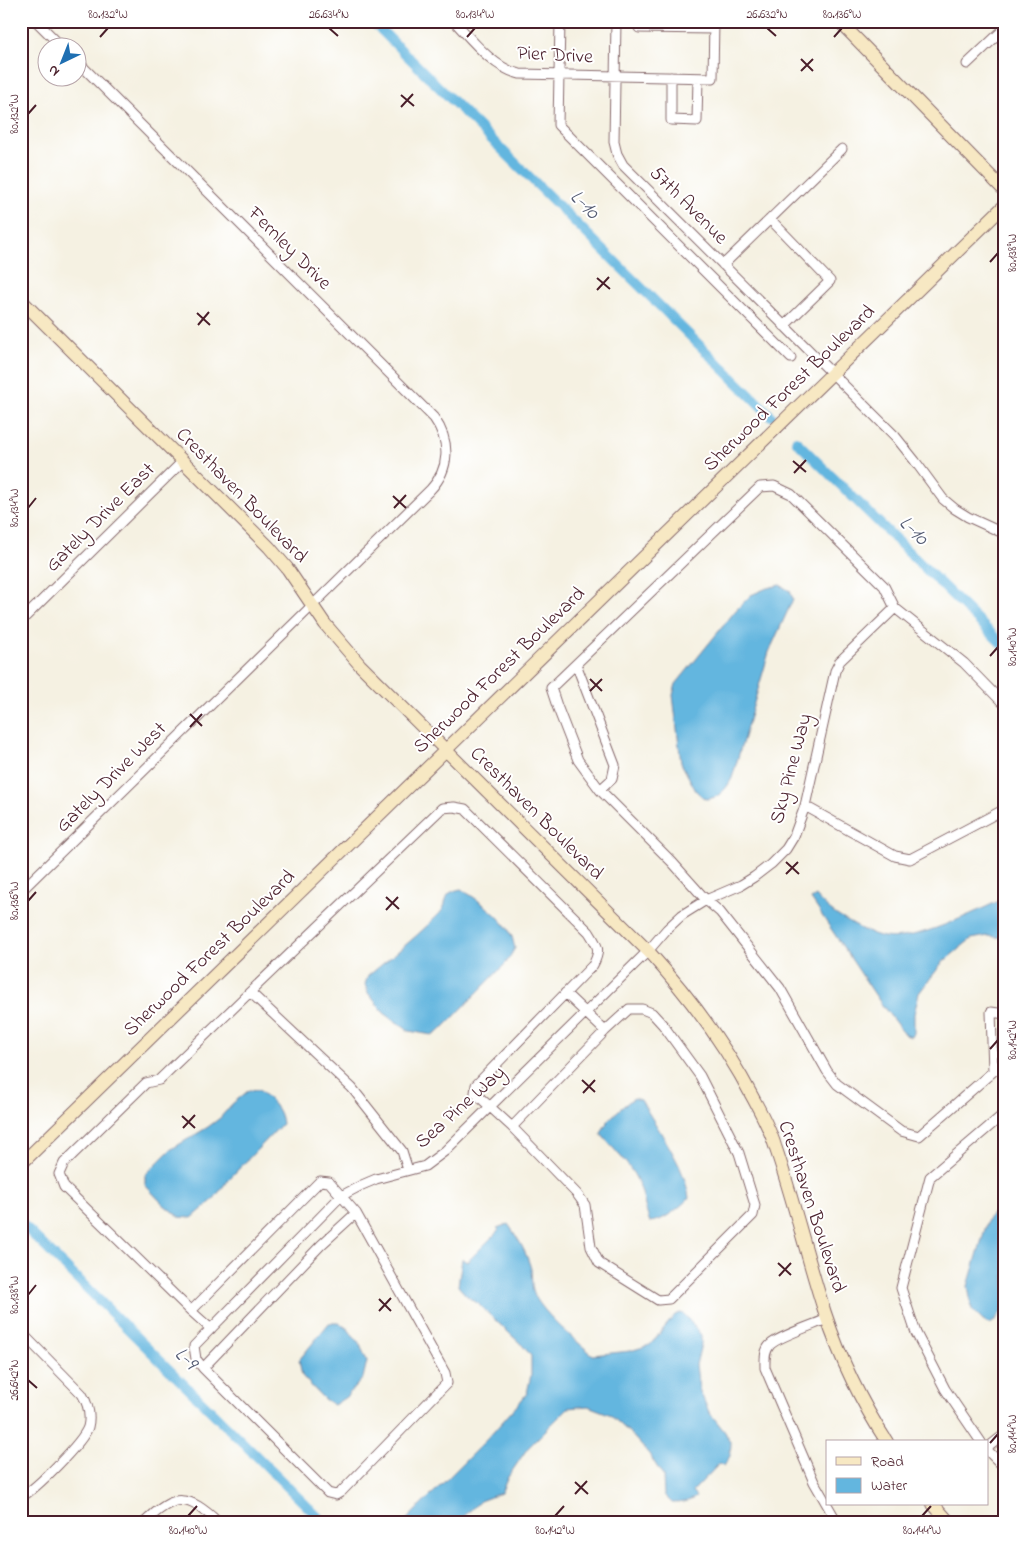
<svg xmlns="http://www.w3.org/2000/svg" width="1026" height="1543" viewBox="0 0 1026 1543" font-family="'Indie Flower',sans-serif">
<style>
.water{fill:#63b6df;stroke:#566a85}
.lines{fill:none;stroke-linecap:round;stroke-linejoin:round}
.canal{stroke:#63b6df;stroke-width:10}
.street-casing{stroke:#86686b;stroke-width:11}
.secondary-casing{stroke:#86686b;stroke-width:14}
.street{stroke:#fff;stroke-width:9}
.secondary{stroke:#f7e8c3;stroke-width:12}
.ticks{fill:none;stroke:#4a1f2b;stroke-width:2}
.labels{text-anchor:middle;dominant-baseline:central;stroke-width:4;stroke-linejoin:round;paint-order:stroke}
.street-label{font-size:20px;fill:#4a1f2b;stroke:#fff}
.water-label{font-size:21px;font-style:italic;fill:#545b73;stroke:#fff}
.neatline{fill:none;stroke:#4a1f2b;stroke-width:2}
.ticks-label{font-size:12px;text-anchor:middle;fill:#4a1f2b}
</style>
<rect width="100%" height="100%" fill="#fff"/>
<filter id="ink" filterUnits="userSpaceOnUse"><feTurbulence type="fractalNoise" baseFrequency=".02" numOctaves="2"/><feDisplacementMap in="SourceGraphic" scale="10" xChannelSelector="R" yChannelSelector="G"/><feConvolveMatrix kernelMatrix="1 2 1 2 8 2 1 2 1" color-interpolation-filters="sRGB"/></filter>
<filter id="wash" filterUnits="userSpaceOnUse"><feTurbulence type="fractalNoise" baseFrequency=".0096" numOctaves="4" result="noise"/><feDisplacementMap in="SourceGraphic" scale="20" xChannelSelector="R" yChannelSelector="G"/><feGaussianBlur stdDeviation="1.12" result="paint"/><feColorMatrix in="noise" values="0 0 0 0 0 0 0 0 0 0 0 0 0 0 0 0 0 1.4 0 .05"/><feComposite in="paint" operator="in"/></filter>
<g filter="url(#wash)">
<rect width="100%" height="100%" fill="#f5f1e2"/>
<path class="water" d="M780 585 790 591 793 599 769 652 732 778C726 790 718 799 705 799L696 791 681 763 673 695 676 684 736 610 751 595 767 588Z
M461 889C477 899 505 918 512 937 513 940 514 945 515 948L506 963 444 1027 432 1035 409 1031 384 1013 368 993 365 984 368 976C392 956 418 936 440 913 450 902 440 893 461 889Z
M816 896C824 906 834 914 845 920 857 927 871 935 884 937 914 943 977 911 1005 898V938L988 936 971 939 943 962 919 993 914 1014V1033L912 1037 905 1035 882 1005 811 899Z
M259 1090C270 1100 281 1108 282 1124L228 1180 213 1200 192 1218 179 1217 163 1204 145 1185V1175L170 1150 208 1127 220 1118 232 1104 248 1091Z
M634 1098 641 1100C658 1130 685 1165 689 1198 680 1207 663 1222 650 1222 644 1209 644 1193 637 1180 629 1163 613 1149 601 1134 606 1119 622 1107 634 1098Z
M1005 1201V1306L995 1321 989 1324 983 1321 972 1310 968 1286 988 1219 998 1206Z
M508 1224C518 1238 527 1253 531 1269 532 1278 531 1289 535 1296 546 1316 575 1340 593 1355L630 1351 650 1345 675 1315 680 1313 684 1314 701 1335V1344L696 1365 699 1389 709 1412 725 1432 731 1444 730 1456 724 1466 720 1463 692 1492 696 1497C688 1502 681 1503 672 1503L664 1495 663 1476 649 1454 630 1433 609 1414 588 1406 568 1408 527 1449 508 1477 501 1493 480 1501 458 1522H404L488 1438 520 1402 527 1393 531 1375V1356L523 1346 477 1303 466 1295 458 1286 462 1259 467 1262 499 1230 497 1228Z
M329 1323H339L348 1329 360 1345 367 1361 363 1378 346 1397 334 1405 324 1399 302 1376 299 1360Z"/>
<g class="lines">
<path class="canal" d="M372 21 771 416
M796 441 1005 647
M21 1223 323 1522"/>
</g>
</g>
<g filter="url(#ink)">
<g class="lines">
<defs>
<path id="street" d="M36 21 63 48
M454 21C471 39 494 69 520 74L713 78 714 21
M560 21 558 125 791 358
M616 21 614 142 617 154 623 165 895 436 915 461 943 499 955 509 968 517 1005 534
M639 28 714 29
M967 64 1005 28
M671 77V120L697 121 698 78
M770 219 830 281 784 326
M723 265 842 149
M21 621 183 461
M576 664 615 765 612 779 600 790
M1005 705 964 663 895 608 884 586 791 494 774 486 760 487 551 688 557 706 578 760 600 790 672 862 706 900 720 912 780 988 827 1071 837 1084 901 1131 919 1136 1005 1061
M805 806 895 856 910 859 1005 809
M21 891 430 490C450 469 451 442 434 418L78 62
M250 992 442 808 454 807 465 809 589 932C598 946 601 950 593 965L476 1085 475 1093 512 1127 577 1194 585 1205 591 1247 599 1263 658 1300 669 1299 753 1215 755 1205 739 1153 700 1076 663 1025 652 1013 642 1009H629L605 1031 512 1127
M565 993 605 1031
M993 1071 991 1012 1005 1014
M191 1311 320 1181 329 1182 356 1213 445 1373 447 1383 341 1492 336 1495 328 1493 203 1368 321 1245 356 1213
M827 1319C816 1324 777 1337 770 1345 764 1351 765 1360 765 1368L814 1482 837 1522
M211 1329 191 1311 64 1187 59 1174 64 1163 146 1083 159 1080 250 992 352 1088 402 1151 408 1170
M21 1332 82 1394C88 1404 91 1415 88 1427 83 1442 36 1489 21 1497
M203 1368 196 1359 194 1346 341 1196 362 1185 376 1179 425 1166 445 1151 648 951 667 929 682 915 706 900 741 885 754 877 771 864 786 849 794 836 805 806 835 671 840 661 895 608
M981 1442 945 1389 916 1333 901 1288 930 1177 1005 1113
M987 1448 1005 1434
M987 1450 1005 1468
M145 1522C175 1493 188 1494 218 1522"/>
<path id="secondary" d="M839 21 1005 191
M21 300 269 547 287 568 325 624 360 665 648 951C689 996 725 1044 753 1098 761 1113 770 1129 775 1146 794 1201 807 1258 825 1313 840 1358 861 1402 887 1442
M21 1164 1005 205
M933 1504 949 1522"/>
</defs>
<use href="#street" class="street-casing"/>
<use href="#secondary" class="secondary-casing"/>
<use href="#street" class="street"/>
<use href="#secondary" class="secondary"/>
</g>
</g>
<path class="ticks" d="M329 28 338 36M767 28 776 36M100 37 108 28M467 37 475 28M834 37 842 28M801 59 813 71M801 71 813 59M401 95 414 106M401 107 413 94M28 114 36 105M990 262 998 253M597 278 610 289M597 290 609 277M197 313 210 325M198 325 209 312M793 461 806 472M794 473 806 460M393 496 406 508M28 508 36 498M394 508 406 495M990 656 998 647M590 679 602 691M590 691 602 679M190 714 202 726M190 727 202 714M786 862 799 874M786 874 798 862M386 897 399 909M28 901 36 892M386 910 398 897M990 1049 998 1040M582 1080 595 1092M583 1093 595 1080M182 1116 195 1128M183 1128 195 1115M778 1263 791 1275M779 1276 791 1263M28 1295 36 1285M379 1299 391 1311M379 1311 391 1298M28 1380 37 1388M990 1443 998 1434M575 1482 588 1494M575 1494 587 1481M188 1516 197 1506M555 1516 564 1506M922 1516 931 1506"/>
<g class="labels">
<g class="street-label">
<text transform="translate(555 56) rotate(3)">Pier Drive</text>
<text transform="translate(688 206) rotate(45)">57th Avenue</text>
<text transform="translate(289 249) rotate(45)">Fernley Drive</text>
<text transform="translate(790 389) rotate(-44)">Sherwood Forest Boulevard</text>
<text transform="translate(241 496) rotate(46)">Cresthaven Boulevard</text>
<text transform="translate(101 518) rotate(-45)">Gately Drive East</text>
<text transform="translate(500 671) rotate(-44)">Sherwood Forest Boulevard</text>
<text transform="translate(792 769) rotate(-75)">Sky Pine Way</text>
<text transform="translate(112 778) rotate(-45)">Gately Drive West</text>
<text transform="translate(536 814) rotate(45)">Cresthaven Boulevard</text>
<text transform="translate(210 954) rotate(-44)">Sherwood Forest Boulevard</text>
<text transform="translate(461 1108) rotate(-42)">Sea Pine Way</text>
<text transform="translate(811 1207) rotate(72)">Cresthaven Boulevard</text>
</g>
<g class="water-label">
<text transform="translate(584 205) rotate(45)">L-10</text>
<text transform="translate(913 531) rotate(45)">L-10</text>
<text transform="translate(185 1359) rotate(45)">L-9</text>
</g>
</g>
<rect width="1026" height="1543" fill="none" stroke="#fff" stroke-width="55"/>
<rect x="826" y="1440" width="162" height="65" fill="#ffffff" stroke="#b7a5aa"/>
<rect x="836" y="1457" width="25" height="8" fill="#f7e8c3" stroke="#b7a5aa"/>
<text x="871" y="1466" font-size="15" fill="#4a1f2b">Road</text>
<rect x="836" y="1478" width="25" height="15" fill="#63b6df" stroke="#b7a5aa"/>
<text x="871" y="1490" font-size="15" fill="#4a1f2b">Water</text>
<g transform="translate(62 62) rotate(223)"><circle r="24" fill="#ffffff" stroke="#b7a5aa"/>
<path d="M0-4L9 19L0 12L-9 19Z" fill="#1f6fb2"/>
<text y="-8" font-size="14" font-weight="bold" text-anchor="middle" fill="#4a1f2b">N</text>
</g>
<rect x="28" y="28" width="970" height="1488" class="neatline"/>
<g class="ticks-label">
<text x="108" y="18">80.132°W</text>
<text x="329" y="18">26.634°N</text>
<text x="475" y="18">80.134°W</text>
<text x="767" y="18">26.632°N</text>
<text x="842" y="18">80.136°W</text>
<text transform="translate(14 114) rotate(-90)" y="4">80.132°W</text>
<text transform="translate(1012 253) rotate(-90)" y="4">80.138°W</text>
<text transform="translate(14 508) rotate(-90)" y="4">80.134°W</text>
<text transform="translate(1012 647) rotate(-90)" y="4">80.140°W</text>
<text transform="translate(14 901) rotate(-90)" y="4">80.136°W</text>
<text transform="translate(1012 1040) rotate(-90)" y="4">80.142°W</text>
<text transform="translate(14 1295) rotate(-90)" y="4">80.138°W</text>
<text transform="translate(14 1380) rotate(-90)" y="4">26.642°N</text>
<text transform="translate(1012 1434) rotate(-90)" y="4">80.144°W</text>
<text x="188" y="1534">80.140°W</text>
<text x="555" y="1534">80.142°W</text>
<text x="922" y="1534">80.144°W</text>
</g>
</svg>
